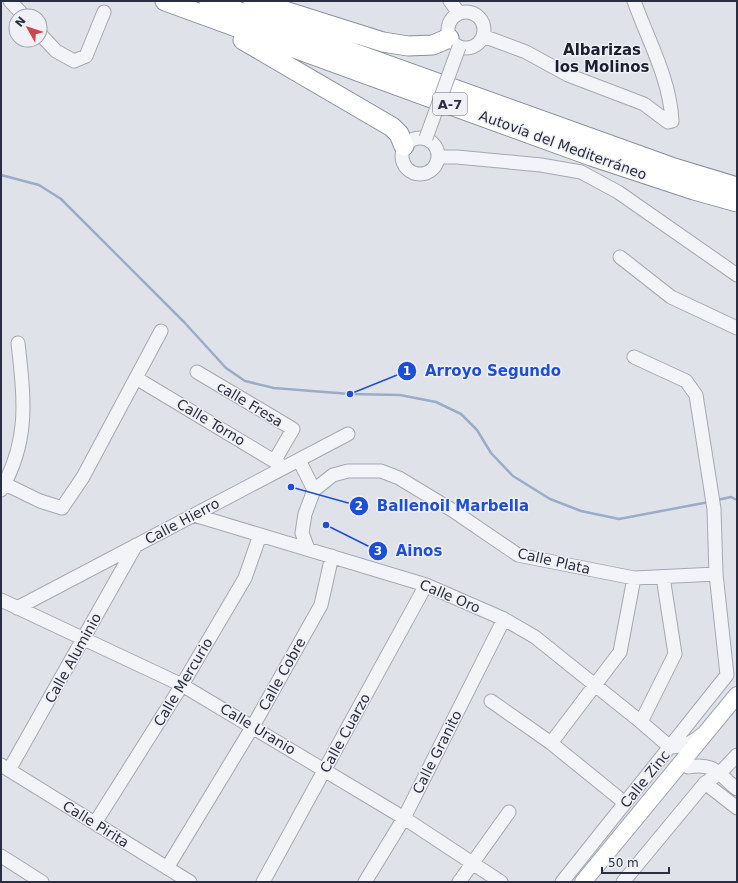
<svg xmlns="http://www.w3.org/2000/svg" width="738" height="883" viewBox="0 0 738 883" font-family="'DejaVu Sans',sans-serif">
<style>
.lines{fill:none;stroke-linecap:round;stroke-linejoin:round}
.stream{stroke:#9bacc8;stroke-width:2.5}
.minor-casing{stroke:#a5a8b3;stroke-width:15}
.major-casing{stroke:#9fa5b4;stroke-width:18}
.highway-casing{stroke:#878e9f;stroke-width:21}
.minor{stroke:#f3f4f7;stroke-width:13}
.major{stroke:#fff;stroke-width:16}
.highway{stroke:#fff;stroke-width:19}
.minor-bridge-casing{stroke:#a5a8b3;stroke-width:15;stroke-linecap:butt}
.minor-bridge{stroke:#f3f4f7;stroke-width:13}
.labels{text-anchor:middle;dominant-baseline:central;stroke-width:3;stroke-linejoin:round;paint-order:stroke}
.shield{fill:#eff1f6;stroke:#646877;stroke-width:1}
.shield-label{font-size:13px;font-weight:bold;fill:#292e40}
.street-label{font-size:14px;fill:#292e40;stroke:#eff1f6}
.neighbourhood-label{font-size:15px;font-weight:bold;fill:#1b2031;stroke:#eff1f6}
.leader{fill:none;stroke:#1d4ed8;stroke-width:1.5}
.callout-dot{fill:#1d4ed8;stroke:#eff1f6;stroke-width:1.5}
.mark-label{font-size:12px;text-anchor:middle;font-weight:bold;fill:#fff}
.callout-label{font-size:15px;text-anchor:middle;font-weight:bold;fill:#1d4ed8;stroke:#eff1f6;stroke-width:3;stroke-linejoin:round;paint-order:stroke}
</style>
<rect width="100%" height="100%" fill="#e0e2e9"/>
<g class="lines">
<path class="stream" d="M1 175 39 185 61 199 184 322 226 368 245 381 274 388 350 394 400 395 436 402 461 414 477 430 491 453 513 476 550 499 581 511 619 519 709 502
M717 500 731 497 737 500"/>
<defs>
<path id="minor" d="M10 1 24 16
M450 1 459 13
M448 30a18 18 0 1 1 36 0a18 18 0 1 1-36 0Z
M40 34 56 51 74 61 86 56 104 12
M483 36 526 52 568 75 644 104 668 122 672 121C670 79 648 40 634 1
M402 156a18 18 0 1 1 36 0a18 18 0 1 1-36 0Z
M438 157H457L541 165 581 172 618 192 737 275
M620 257 671 297 737 328
M197 372 293 429 275 460
M136 378 284 467
M299 460 314 490
M1 480 5 484 40 501 62 508 83 477 161 331
M1 490C30 440 24 398 18 343
M194 515 426 585 504 619 535 637 641 722 670 747C683 747 691 743 701 735
M308 549 302 533 305 514 314 490 333 475 348 471H381L399 478 452 510 518 555 634 578 716 574
M1 600 182 685 404 818 501 882
M17 608 348 434
M491 701 551 743 625 803
M641 722 675 654 663 577
M551 743 620 652 634 578
M1 765 190 882
M688 767C715 762 718 774 737 789
M9 770 136 545
M705 783 737 808
M95 823 182 685 245 578 260 535
M1 856 42 882
M167 868 253 726 321 605 332 556
M263 882 426 585
M365 882 404 818 504 619
M459 882 509 812
M562 882 727 675 716 574 714 509 696 395 686 381 634 357
M623 882 705 783 720 773 737 755"/>
<path id="major" d="M583 882 737 695"/>
<path id="highway" d="M165 1 591 156 694 190 737 202
M209 1 671 167 737 187
M253 1 383 42 408 46 433 45 449 38
M243 40 392 127 399 134 404 146"/>
</defs>
<use href="#minor" class="minor-casing"/>
<use href="#major" class="major-casing"/>
<use href="#highway" class="highway-casing"/>
<use href="#minor" class="minor"/>
<use href="#major" class="major"/>
<use href="#highway" class="highway"/>
<defs>
<path id="minor-bridge" d="M426 138 459 47"/>
</defs>
<use href="#minor-bridge" class="minor-bridge-casing"/>
<use href="#minor-bridge" class="minor-bridge"/>
</g>
<g class="labels">
<rect class="shield" x="433" y="93" width="34" height="22" rx="3"/>
<g class="shield-label">
<text x="450" y="104">A-7</text>
</g>
<g class="street-label">
<text transform="translate(563 145) rotate(20)">Autovía del Mediterráneo</text>
<text transform="translate(250 404) rotate(31)">calle Fresa</text>
<text transform="translate(211 422) rotate(31)">Calle Torno</text>
<text transform="translate(182 521) rotate(-28)">Calle Hierro</text>
<text transform="translate(554 561) rotate(13)">Calle Plata</text>
<text transform="translate(450 596) rotate(23)">Calle Oro</text>
<text transform="translate(73 658) rotate(-61)">Calle Aluminio</text>
<text transform="translate(282 674) rotate(-61)">Calle Cobre</text>
<text transform="translate(183 682) rotate(-59)">Calle Mercurio</text>
<text transform="translate(258 729) rotate(31)">Calle Uranio</text>
<text transform="translate(345 733) rotate(-61)">Calle Cuarzo</text>
<text transform="translate(437 752) rotate(-63)">Calle Granito</text>
<text transform="translate(645 779) rotate(-51)">Calle Zinc</text>
<text transform="translate(96 824) rotate(32)">Calle Pirita</text>
</g>
<g class="neighbourhood-label">
<text x="602" y="50">Albarizas<tspan x="602" dy="17">los Molinos</tspan></text>
</g>
</g>
<path class="leader" d="M350 394L407 371M291 487L359 506M326 525L378 551"/>
<g class="callout-dot">
<circle cx="350" cy="394" r="4"/>
<circle cx="291" cy="487" r="4"/>
<circle cx="326" cy="525" r="4"/>
<circle cx="407" cy="371" r="10"/>
<circle cx="359" cy="506" r="10"/>
<circle cx="378" cy="551" r="10"/>
</g>
<g class="mark-label">
<text x="407" y="375">1</text>
<text x="359" y="510">2</text>
<text x="378" y="555">3</text>
</g>
<g class="callout-label">
<text x="493" y="376">Arroyo Segundo</text>
<text x="453" y="511">Ballenoil Marbella</text>
<text x="419" y="556">Ainos</text>
</g>
<rect width="738" height="883" fill="none" stroke="#292e40" stroke-width="4"/>
<g transform="translate(28 28) rotate(309)"><circle r="19" fill="#eff1f6" stroke="#a0a3ad"/>
<path d="M0-3L7 15L0 10L-7 15Z" fill="#cd464a"/>
<text y="-6" font-size="11" font-weight="bold" text-anchor="middle" fill="#292e40">N</text>
</g>
<path d="M602 867v6h67v-6" fill="none" stroke="#292e40" stroke-width="2"/>
<text x="608" y="867" font-size="12" fill="#292e40" stroke="#eff1f6" stroke-width="3" paint-order="stroke">50 m</text>
</svg>
